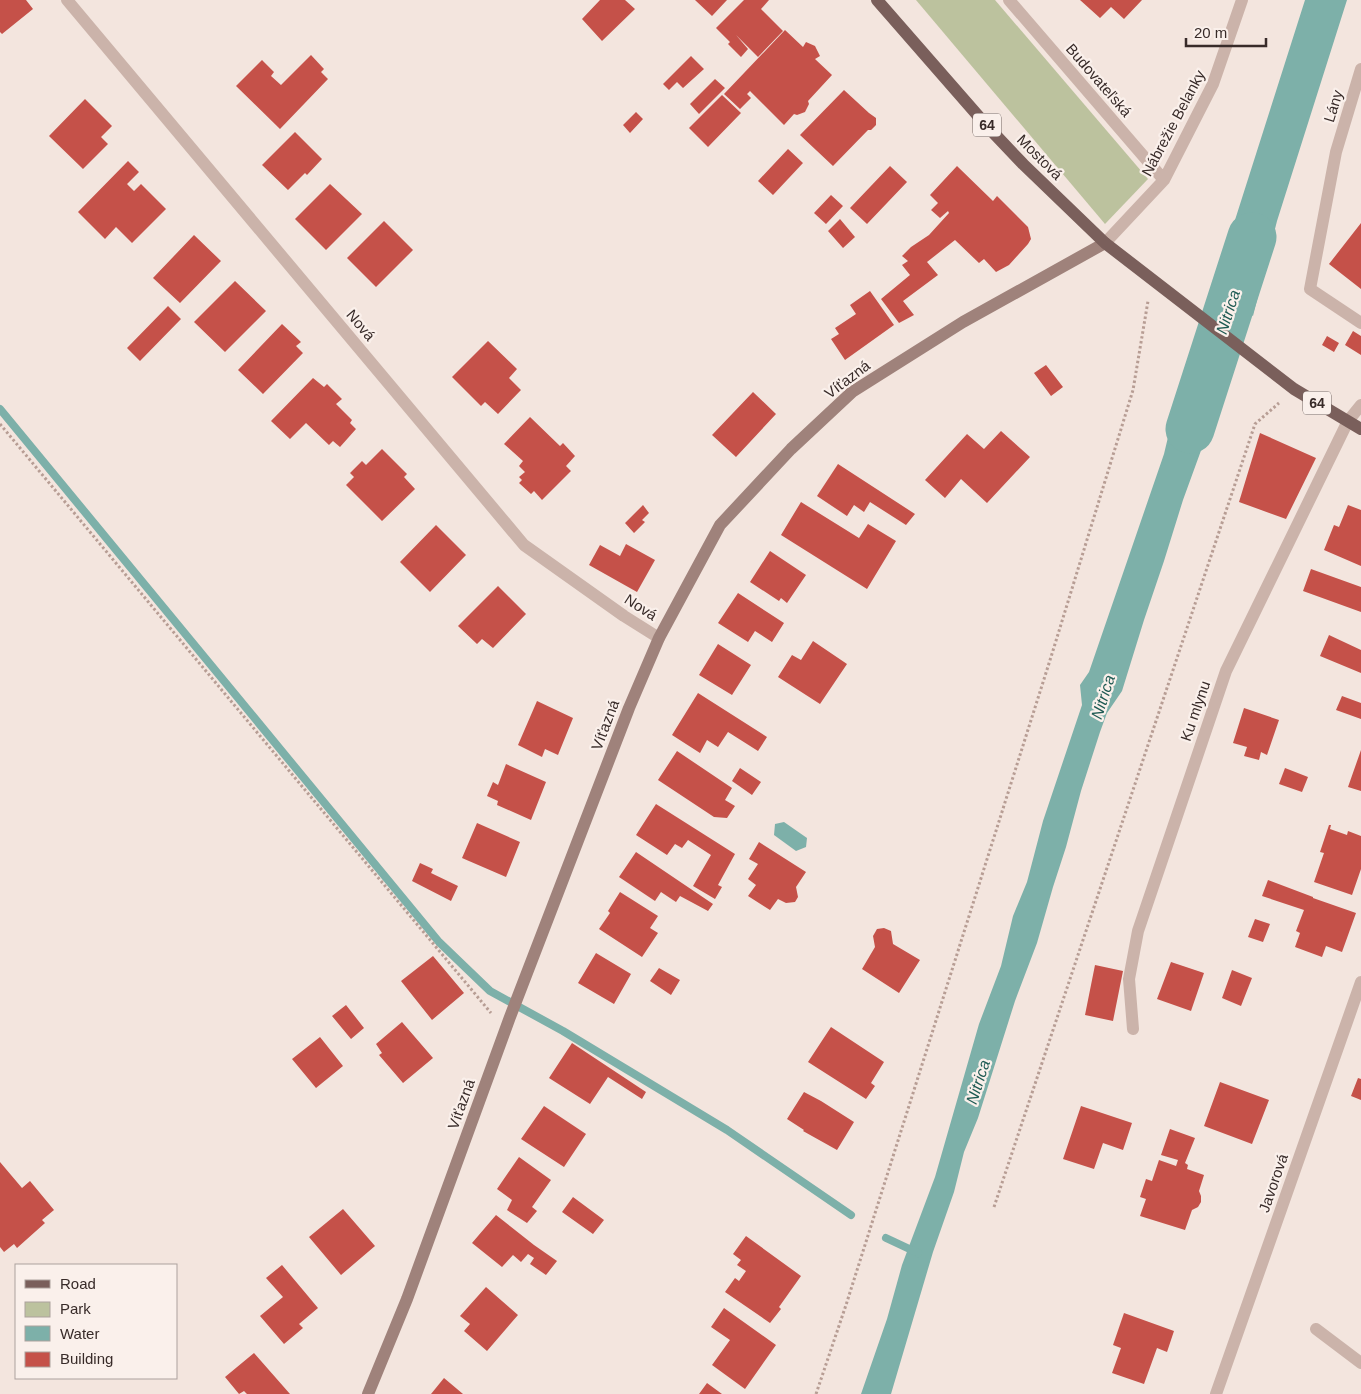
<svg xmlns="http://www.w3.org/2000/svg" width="1361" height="1394" viewBox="0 0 1361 1394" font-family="Helvetica,sans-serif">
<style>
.green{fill:#bcc29e}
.water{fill:#7db0a9}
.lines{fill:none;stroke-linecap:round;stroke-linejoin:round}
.stream{stroke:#7db0a9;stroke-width:8}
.river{stroke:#7db0a9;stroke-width:49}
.building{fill:#c55149}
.path{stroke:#b79d94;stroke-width:3;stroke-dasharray:2.5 2.5;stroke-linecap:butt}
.service{stroke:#cbb3aa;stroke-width:12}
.minor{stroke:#cbb3aa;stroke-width:12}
.secondary{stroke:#9f827b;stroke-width:12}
.primary{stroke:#7a5f5b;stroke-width:12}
.labels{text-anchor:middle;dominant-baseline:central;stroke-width:4.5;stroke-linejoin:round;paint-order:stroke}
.shield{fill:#faf0eb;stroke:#726663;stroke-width:1}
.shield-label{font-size:14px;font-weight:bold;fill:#382b29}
.street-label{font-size:15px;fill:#382b29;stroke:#faf0eb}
.water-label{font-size:16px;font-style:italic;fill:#1f5a53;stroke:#faf0eb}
</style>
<rect width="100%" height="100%" fill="#f3e5de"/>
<path class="green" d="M916 0H995L1148 179 1105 224Z"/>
<path class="water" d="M1305 0H1347L1277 221 1253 316 1212 286 1235 220Z
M1190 352 1227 379 1183 500 1164 561 1144 620 1122 691 1107 713 1100 732 1081 791 1066 847 1053 887 1037 943 1015 1001 978 1118 964 1152 954 1192 933 1252 891 1394H861L887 1319 902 1265 935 1177 979 1024 1001 966 1013 916 1027 882 1043 821 1082 705 1080 685 1089 672 1164 454 1183 374Z
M784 822 807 838 806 847 796 851 774 835 775 824Z"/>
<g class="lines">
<path class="stream" d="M0 409 439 942 490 991 563 1031 727 1130 851 1215
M886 1238 918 1253"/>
<path class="river" d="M1190 429 1252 237"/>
</g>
<path class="building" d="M0 0H26L33 9 2 34 0 32Z
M600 0H625L635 9 602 41 582 19Z
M695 0H727L712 16Z
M744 0H769L761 9 783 31 758 57 736 35 748 49 741 57 728 44 730 42 716 28Z
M1080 0H1142L1124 19 1111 7 1100 18Z
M785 30 803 47 806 42 815 46 820 56 815 59 832 75 808 101 809 104 805 112 797 115 794 114 784 125 750 91 747 94 751 98 740 109 724 94Z
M311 55 324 69 321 72 328 79 280 129 236 86 262 60 274 72 271 76 281 85Z
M691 56 704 69 683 88 677 82 669 90 663 84Z
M715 79 725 88 699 114 690 104Z
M844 90 869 113 876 118V125L871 130H868L833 166 800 135Z
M722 95 741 113 708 147 689 128Z
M85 99 112 126 101 137 108 144 83 169 49 136Z
M636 112 643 119 630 133 623 125Z
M295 132 322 159 307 175 305 173 288 190 262 165Z
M788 149 803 163 773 195 758 181Z
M128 161 139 172 127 184 134 191 141 184 166 209 132 243 116 227 105 239 78 212Z
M890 166 907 182 867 224 850 208Z
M957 166 993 201 997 196 1028 227 1031 239 1028 244 1009 265 996 272 984 259 979 263 955 240 927 262 938 275 903 301 914 315 899 323 881 299 910 275 902 265 908 261 902 256 911 247 929 235 949 213 948 211 940 218 931 210 938 203 930 195Z
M330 184 362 214 326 250 295 219Z
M831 195 843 206 826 224 814 213Z
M840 219 855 237 843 248 828 231Z
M384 221 413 250 376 287 347 258Z
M1361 223V289L1329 264Z
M194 235 221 261 180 303 153 278Z
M235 281 266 311 225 352 194 322Z
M870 291 894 325 845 360 831 339 839 334 835 328 856 314 850 305Z
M168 306 181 319 140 361 127 348Z
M282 324 301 342 296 346 303 353 263 394 238 370Z
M1353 331 1361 336V355L1345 345Z
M1327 336 1339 343 1334 352 1322 345Z
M488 341 517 369 509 378 521 390 498 414 485 402 481 406 452 377Z
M1046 365 1063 387 1051 396 1034 373Z
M313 378 324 387 327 384 342 399 336 404 352 420 350 423 356 429 340 447 333 441 329 445 306 423 290 439 271 421Z
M753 392 776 414 736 457 712 435Z
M530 417 560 446 563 443 575 456 566 466 571 471 542 500 534 491 531 494 519 483 522 480 519 477 525 472 519 466 523 461 504 444Z
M1001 431 1030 457 987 503 961 479 945 498 925 480 967 434 984 449Z
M1260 433 1316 458 1286 519 1239 502Z
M382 449 407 474 404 477 415 489 382 521 346 485 354 477 350 473 362 461 366 465Z
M838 464 915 514 906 525 870 502 864 512 854 505 847 516 817 496Z
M801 502 859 538 868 524 896 541 867 589 781 535Z
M643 505 649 513 642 520 645 522 634 533 625 523Z
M1348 505 1361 510V566L1324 550 1334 525 1339 527Z
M436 525 466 555 430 592 400 562Z
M626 544 655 560 637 592 589 565 600 545 620 556Z
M770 551 806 575 787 603 781 598 779 601 750 582Z
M1311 569 1361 587V612L1303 591Z
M498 586 526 614 493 648 482 639 477 644 458 626Z
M738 593 784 623 772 642 755 631 748 642 718 623Z
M1329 635 1361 650V673L1320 656Z
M813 641 847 664 820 704 778 677 792 655 801 660Z
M718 644 751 665 732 695 699 675Z
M698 693 767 737 758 751 728 732 718 747 707 740 700 753 672 735Z
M1342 696 1361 703V719L1336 710Z
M537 701 573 718 558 755 545 749 542 757 518 745Z
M1244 708 1279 720 1267 755 1261 752 1259 760 1244 756 1247 747 1233 743Z
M1361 750V791L1348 787Z
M677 751 732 788 725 800 735 806 727 818 714 817 658 780Z
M506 764 546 782 531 820 497 805 498 801 487 796 493 782 498 785Z
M740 768 761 782 752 795 732 781Z
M1285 768 1308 777 1302 792 1279 784Z
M656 804 735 854 718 885 722 887 715 899 693 886 711 855 688 840 682 848 675 844 667 855 636 835Z
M477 823 520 842 506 877 462 858Z
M1329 825H1331L1330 829 1347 835 1348 831 1361 836V869L1352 895 1314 882 1324 853 1320 852Z
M759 842 806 872 796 887 798 897 795 902 786 903 778 899 770 910 748 896 756 885 748 879 758 864 749 859Z
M636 852 713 904 708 911 680 896 676 902 661 892 655 901 619 877Z
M420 863 433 869 431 873 458 886 451 901 412 881Z
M1268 880 1313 897V898L1356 913 1342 952 1326 946 1322 957 1295 947 1300 933 1296 931 1304 910 1262 896Z
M620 892 658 916 650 928 658 933 642 957 599 929 610 913 608 911Z
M1255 919 1270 924 1263 942 1248 937Z
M884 928 891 931 893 944 920 960 899 993 862 969 875 947 873 936 877 929Z
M596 953 631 974 614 1004 578 983Z
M433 956 464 993 432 1020 401 981Z
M1171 962 1204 973 1191 1011 1157 999Z
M1095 965 1123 971 1113 1021 1085 1015Z
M659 968 680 980 671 995 650 981Z
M1232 970 1252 978 1241 1006 1222 998Z
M346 1005 364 1028 351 1039 332 1016Z
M402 1022 433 1058 403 1083 379 1055 382 1053 376 1044Z
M831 1027 884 1062 871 1083 875 1086 866 1099 808 1062Z
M320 1037 343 1066 316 1088 292 1059Z
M572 1043 646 1092 642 1099 608 1077 590 1104 549 1078Z
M1358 1078 1361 1079V1100L1351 1096Z
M1220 1082 1269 1100 1252 1144 1204 1126Z
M804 1092 821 1101 854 1122 837 1150 803 1131 804 1130 787 1119Z
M544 1106 586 1134 564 1167 521 1139Z
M1081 1106 1132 1123 1123 1150 1103 1143 1094 1169 1063 1159Z
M1170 1129 1195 1138 1185 1163 1188 1165 1187 1169 1204 1175 1199 1191 1201 1196V1202L1198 1207 1192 1210 1185 1230 1140 1216 1146 1199 1140 1197 1146 1179 1152 1181 1159 1160 1176 1166 1178 1160 1161 1155Z
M519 1157 551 1180 532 1207 537 1211 527 1223 507 1210 512 1200 497 1189Z
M0 1162 22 1188 30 1181 54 1210 42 1220 45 1223 17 1248 14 1244 4 1252 0 1247Z
M573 1197 604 1220 593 1234 562 1212Z
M343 1209 375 1246 341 1275 309 1237Z
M496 1215 534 1245 557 1261 546 1275 530 1264 534 1258 528 1254 521 1262 513 1255 502 1267 472 1243Z
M746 1236 801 1276 779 1307 781 1309 770 1323 725 1292 735 1278 739 1281 746 1271 737 1265 741 1260 733 1254Z
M282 1265 318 1308 299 1324 303 1328 284 1344 260 1316 283 1297 266 1278Z
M486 1287 518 1315 487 1351 464 1331 470 1324 460 1316Z
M724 1308 776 1345 745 1389 712 1365 730 1340 711 1327Z
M1124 1313 1174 1331 1167 1352 1157 1348 1144 1384 1112 1373 1121 1348 1113 1345Z
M254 1353 290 1394H247L244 1391 239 1394 225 1377Z
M444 1378 463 1394H431Z
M707 1383 722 1394H699Z"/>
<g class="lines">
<path class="path" d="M0 424 491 1013
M994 1207 1255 424 1279 403
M816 1394 846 1305 1051 657 1133 390 1148 301"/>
<path class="service" d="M1361 69 1336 152 1310 289 1361 323
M1133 1029 1129 979 1138 931 1226 671 1348 421
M1316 1329 1361 1363"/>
<path class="minor" d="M67 0 524 545 624 616 659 638
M1009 0 1164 180
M1105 243 1164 180 1213 84 1242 0
M1348 421 1361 405
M1216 1394 1361 982"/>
<path class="secondary" d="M368 1394 407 1299 510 1017 629 708 659 638 720 525 791 449 852 392 963 322 1105 243"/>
<path class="primary" d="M877 0 987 126 1023 164 1105 243 1294 389 1361 429"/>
</g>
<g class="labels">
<g class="shield">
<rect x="973" y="113.5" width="28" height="23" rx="4"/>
<rect x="1303" y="391.5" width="28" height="23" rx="4"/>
</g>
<g class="shield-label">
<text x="987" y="125">64</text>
<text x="1317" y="403">64</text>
</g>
<g class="street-label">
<text transform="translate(1099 80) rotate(49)">Budovateľská</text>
<text transform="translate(1333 106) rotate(-73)">Lány</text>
<text transform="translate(1173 123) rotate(-62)">Nábrežie Belanky</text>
<text transform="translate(1040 157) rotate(45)">Mostová</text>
<text transform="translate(361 325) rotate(50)">Nová</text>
<text transform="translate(847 379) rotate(-37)">Víťazná</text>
<text transform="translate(641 607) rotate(33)">Nová</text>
<text transform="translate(1195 711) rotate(-71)">Ku mlynu</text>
<text transform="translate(605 725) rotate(-69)">Víťazná</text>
<text transform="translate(461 1104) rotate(-70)">Víťazná</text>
<text transform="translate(1273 1183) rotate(-71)">Javorová</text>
</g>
<g class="water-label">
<text transform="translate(1228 312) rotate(-72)">Nitrica</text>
<text transform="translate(1103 697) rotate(-72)">Nitrica</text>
<text transform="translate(978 1082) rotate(-72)">Nitrica</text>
</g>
</g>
<rect x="15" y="1264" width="162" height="115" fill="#faf0eb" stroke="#aca19d"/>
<rect x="25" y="1280" width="25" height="8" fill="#7a5f5b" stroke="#aca19d"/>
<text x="60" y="1289" font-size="15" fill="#382b29">Road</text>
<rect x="25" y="1302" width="25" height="15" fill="#bcc29e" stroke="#aca19d"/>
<text x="60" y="1314" font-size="15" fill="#382b29">Park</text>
<rect x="25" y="1326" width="25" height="15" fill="#7db0a9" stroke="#aca19d"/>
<text x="60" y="1339" font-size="15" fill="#382b29">Water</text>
<rect x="25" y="1352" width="25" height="15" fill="#c55149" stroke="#aca19d"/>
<text x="60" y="1364" font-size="15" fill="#382b29">Building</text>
<path d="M1186 38v8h80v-8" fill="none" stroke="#382b29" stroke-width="2.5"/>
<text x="1194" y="38" font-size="15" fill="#382b29" stroke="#faf0eb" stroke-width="4" paint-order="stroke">20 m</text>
</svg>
